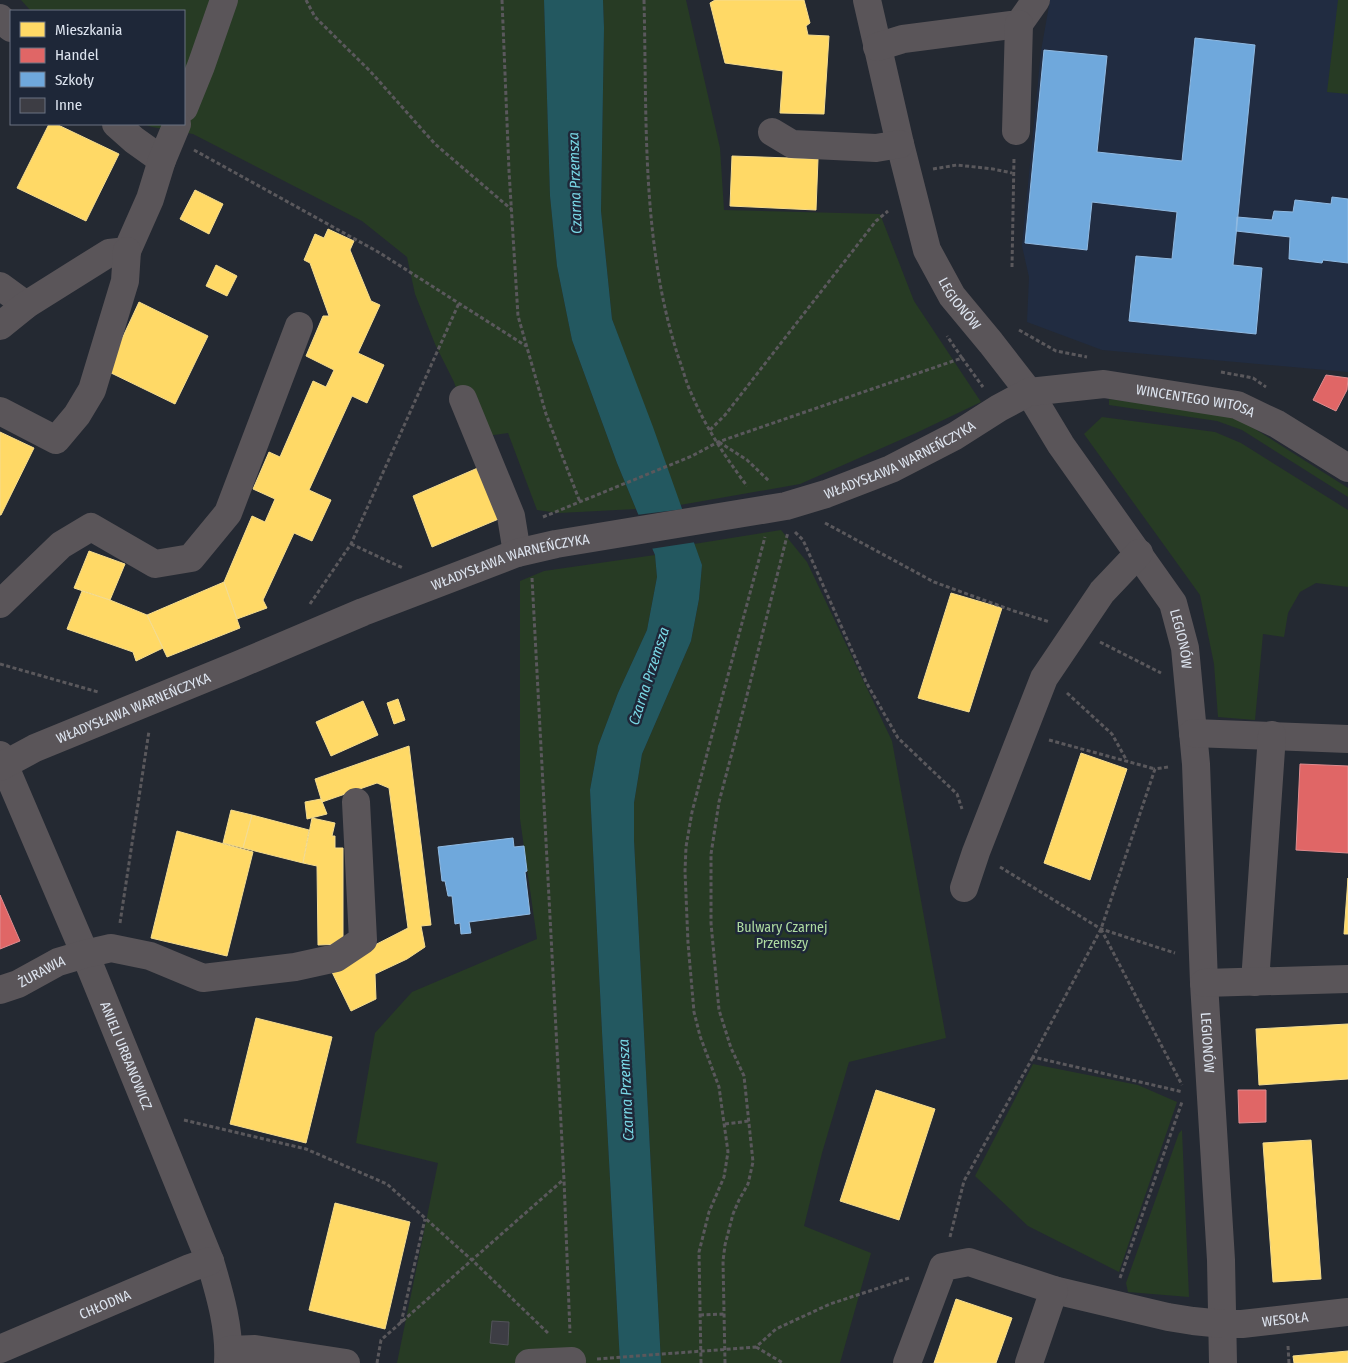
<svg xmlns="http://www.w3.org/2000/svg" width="1348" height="1363" viewBox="0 0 1348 1363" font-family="'Fira Sans Condensed',sans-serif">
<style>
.built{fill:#212c41}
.green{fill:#273b24}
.water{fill:#235860}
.pier{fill:#242932}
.homes{fill:#ffd966;stroke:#f5dc8f}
.shops{fill:#e06666;stroke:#df8c8f}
.schools{fill:#6fa8dc;stroke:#90bae2}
.building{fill:#3d3d44;stroke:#525359}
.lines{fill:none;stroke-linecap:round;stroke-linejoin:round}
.path{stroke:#5a585c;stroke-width:3;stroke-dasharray:4 2.5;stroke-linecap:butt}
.minor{stroke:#5a5559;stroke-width:28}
.labels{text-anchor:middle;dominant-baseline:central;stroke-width:5;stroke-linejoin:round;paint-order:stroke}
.street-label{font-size:14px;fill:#dde4ef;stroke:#1e2738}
.park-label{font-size:14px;fill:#aedba1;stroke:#1e2738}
.water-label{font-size:15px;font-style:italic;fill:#79d7e5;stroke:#1e2738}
</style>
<rect width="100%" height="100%" fill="#242932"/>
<path class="built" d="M1050 0H1348V372L1102 350 1027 322 1029 277 1022 246 1041 51Z"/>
<path class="green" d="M21 0H544L550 196 557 266 572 340 617 463 636 509 559 513 537 510 508 433 473 438 454 382 435 344 415 294 407 257 362 221 193 134 152 127 143 124H184V11H31Z
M603 0H686L720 148 724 210 880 214 914 301 981 402 916 433 800 484 680 505 612 319 601 211 604 28Z
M1338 0H1348V94L1327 92Z
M1109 399 1220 413 1247 424 1348 488V497L1242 430 1217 421 1109 405Z
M1102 417 1215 432 1241 443 1348 510V587L1316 583 1300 592 1288 613 1284 637 1263 634 1255 720 1218 717 1214 664 1200 595 1084 434Z
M781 530 807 562 892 741 946 1038 849 1062 822 1153 804 1226 871 1253 840 1363H661L634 840V803L642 754 691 641 699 599 702 565 694 544Z
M655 555 657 577 647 630 618 693 598 746 590 790 602 1032 620 1363H397L438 1163 356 1143 375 1033 412 992 537 939 520 819V581L544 571Z
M1033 1064 1138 1085 1177 1102 1119 1272 1028 1226 975 1176Z
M1182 1130 1189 1297 1128 1292 1126 1283 1179 1133Z"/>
<path class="water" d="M544 0H603L604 28 601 211 612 319 653 427 702 565 699 599 691 641 642 754 634 803V840L661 1363H620L602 1032 590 790 598 746 618 693 647 630 657 577 655 555 617 463 572 340 557 266 550 196Z"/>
<path class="pier" d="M684 509 696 542 650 549 636 515Z"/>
<path class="homes" d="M715 0H804L810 23 806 26 808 35 829 36 824 114 780 113 783 71 725 63 710 3Z
M49 124H56L119 154 86 221 17 188Z
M732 156 818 159 816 210 730 206Z
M195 190 223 204 209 234 180 219Z
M328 229 354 241 350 250 371 301 380 305 358 353 384 365 367 403 352 396 309 490 331 500 312 541 294 533 263 600 267 608 237 619 224 582 252 516 265 522 275 499 253 489 269 452 280 457 313 381 326 387 334 370 306 356 323 316H329L310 263 304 260 315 234 324 238Z
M216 265 237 276 227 296 206 286Z
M139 302 208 336 175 404 107 371Z
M0 432 34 448 1 515H0Z
M480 467 501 518 432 547 413 496Z
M89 551 125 564 110 600 74 588Z
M224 582 240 628 167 657 147 615Z
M82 591 110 600 147 615 163 648 136 661 133 652 67 629Z
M951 593 1002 608 969 712 918 698Z
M398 699 405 720 394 724 387 703Z
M363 701 378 735 331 756 316 722Z
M409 746 431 925 421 926 425 947 407 959 375 974 376 999 351 1011 330 968 408 928 389 788 377 783 322 802 315 779Z
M1081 753 1127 769 1090 880 1044 863Z
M321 799 327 814 307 819 305 802Z
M231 810 252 815 243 848 223 843Z
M252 815 309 830 303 863 243 848Z
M312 818 335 823 332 836H335V848H343V944L318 945 317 866 303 863Z
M177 831 253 852 227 956 151 938Z
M1348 878V934H1344Z
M256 1018 332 1037 306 1143 230 1124Z
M1348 1024V1079L1259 1085 1256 1029Z
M876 1090 935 1109 899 1220 840 1201Z
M1311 1140 1321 1279 1273 1282 1263 1143Z
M335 1203 410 1222 385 1329 309 1310Z
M956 1299 1012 1318 996 1363H934Z
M1348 1351V1363H1294L1293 1356Z"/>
<path class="shops" d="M1326 375 1348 378 1347 390 1336 411 1313 400Z
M1300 764 1348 766V853L1296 850Z
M0 895 20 941 0 949Z
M1238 1090H1266V1122L1239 1123Z"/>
<path class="schools" d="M1195 38 1255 45 1233 265 1262 268 1256 334 1129 321 1136 256 1172 259 1177 212 1092 202 1087 250 1025 243 1044 50 1107 56 1097 152 1182 161Z
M1332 197 1348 199V263L1323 260 1322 263 1289 259 1290 237 1236 231 1237 217 1272 220 1274 211 1293 212 1295 200 1331 204Z
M513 838 514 847 524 846 527 871 525 872 530 914 469 922 471 933 461 934 460 923 455 924 452 896H448L445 881H442L438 847Z"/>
<path class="building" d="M492 1321 509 1322 508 1345 490 1343Z"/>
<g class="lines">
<path class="path" d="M306 0 315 17 370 71 435 144 511 209
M502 0 509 171 518 316 546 414 580 502
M644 0C647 119 641 241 678 356 683 369 686 383 692 395 706 428 726 458 747 486
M194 150 380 253 526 346
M933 169 957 165 993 169 1012 173
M1012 267 1014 158
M1019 330 1056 351 1087 357
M962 358 983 387
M1221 372 1253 378 1266 387
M710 430 725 415 876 221 888 211
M719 442 747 460 769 481
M543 517 692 456 718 442 962 358 947 336
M825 523 934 582 1014 611 1050 622
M795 532 803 540 866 682 898 738 957 794 962 809
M351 544 403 568
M532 578 564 1180 570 1333
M310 604 351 544 459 303
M1100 642 1161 673
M0 664 98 692
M1067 693 1112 734 1127 761
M1049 740 1155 769
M1168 767 1155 769 1101 929 1182 1085
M1000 867 1101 929 1175 953
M120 923 149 731
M1101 929 1033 1057 1183 1092
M184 1120 306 1149 387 1184 473 1261 549 1334
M725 1124 749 1121
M950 1237 964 1181 1033 1057
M1120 1278 1182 1102
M700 1315 724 1314
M401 1323 425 1219
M1288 1346 1289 1363
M756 1347 783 1363
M597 1359 756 1347 776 1329 830 1304 909 1278
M377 1363 381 1340 563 1180
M701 1363 699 1252 709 1212 724 1177 728 1152 719 1087 700 1036 694 1012 688 943 685 871 686 847 692 812 708 750 765 537
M725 1363 723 1261 725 1245 733 1214 739 1200 748 1184 753 1162 744 1076 731 1048 719 1010 711 923V854L719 802 743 711 788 532"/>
<g class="minor">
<path id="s1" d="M867 0 900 144 927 250 952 296 991 343 1029 392 1061 445 1173 603 1185 648 1196 764 1204 983 1221 1260 1223 1363"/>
<path d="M0 18 11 28"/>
<path d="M877 47 903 39 1019 24 1036 0"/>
<path d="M184 108 201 66 224 0"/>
<path d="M116 124 134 140 162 160"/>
<path d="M1016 131 1019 24"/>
<path d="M772 132 792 144 876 148 900 144"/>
<path d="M0 286 26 305"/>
<path d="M0 326 26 305 109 253 127 251 150 199 162 160 177 124"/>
<path d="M463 399 511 516 517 553"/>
<path d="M0 411 56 440 77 415 92 390 125 281 127 251"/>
<path d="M0 604 61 545 91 527 155 564 191 558 228 513 299 326"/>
<path d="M1193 733 1348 739"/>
<path id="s2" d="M0 755 85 954 210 1261C220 1295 230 1328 228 1363"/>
<path id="s3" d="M0 767 35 748 238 665 363 612 517 553 556 544 786 506 826 494 891 469 955 436 999 408 1029 392 1104 384 1237 405 1277 424 1348 468"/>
<path d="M964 888 976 852 1044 678 1102 592 1139 553"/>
<path d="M1255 982 1272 735"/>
<path d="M1204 983 1348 979"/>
<path id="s4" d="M0 990 18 984 58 962 85 954 111 948 150 956 203 978 295 967 336 958 363 940 356 802"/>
<path id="s5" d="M1054 1290 1168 1317 1193 1321 1223 1324H1242L1348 1312"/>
<path id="s6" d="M0 1349 190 1268 210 1261"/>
<path d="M229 1350 255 1349 346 1363"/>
<path d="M529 1363 572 1361"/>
<path d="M907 1363 943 1267 969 1262 1054 1290 1029 1363"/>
</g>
</g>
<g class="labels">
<g class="street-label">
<text stroke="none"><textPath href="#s1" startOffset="320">LEGIONÓW</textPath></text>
<text stroke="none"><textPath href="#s3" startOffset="1271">WINCENTEGO WITOSA</textPath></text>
<text stroke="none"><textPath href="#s3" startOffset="956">WŁADYSŁAWA WARNEŃCZYKA</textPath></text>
<text stroke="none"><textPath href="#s3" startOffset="551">WŁADYSŁAWA WARNEŃCZYKA</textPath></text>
<text stroke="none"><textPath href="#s1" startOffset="725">LEGIONÓW</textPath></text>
<text stroke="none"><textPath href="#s3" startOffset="146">WŁADYSŁAWA WARNEŃCZYKA</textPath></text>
<text stroke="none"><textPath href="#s4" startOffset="46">ŻURAWIA</textPath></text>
<text stroke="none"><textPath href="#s1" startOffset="1130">LEGIONÓW</textPath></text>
<text stroke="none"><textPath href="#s2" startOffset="326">ANIELI URBANOWICZ</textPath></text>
<text stroke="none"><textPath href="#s6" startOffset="114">CHŁODNA</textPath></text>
<text stroke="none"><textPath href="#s5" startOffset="235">WESOŁA</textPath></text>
</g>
<g class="park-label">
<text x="782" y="927">Bulwary Czarnej<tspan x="782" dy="16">Przemszy</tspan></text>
</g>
<g class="water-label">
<text transform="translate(575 183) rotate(-92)">Czarna Przemsza</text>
<text transform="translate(649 676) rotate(-72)">Czarna Przemsza</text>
<text transform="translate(626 1090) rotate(-93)">Czarna Przemsza</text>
</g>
</g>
<rect x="10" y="10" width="175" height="115" fill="#1e2738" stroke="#6a7381"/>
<rect x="20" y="22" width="25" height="15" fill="#ffd966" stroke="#6a7381"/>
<text x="55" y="35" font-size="15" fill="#dde4ef">Mieszkania</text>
<rect x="20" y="48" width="25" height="15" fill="#e06666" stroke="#6a7381"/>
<text x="55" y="60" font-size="15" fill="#dde4ef">Handel</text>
<rect x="20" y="72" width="25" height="15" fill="#6fa8dc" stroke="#6a7381"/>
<text x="55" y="85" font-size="15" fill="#dde4ef">Szkoły</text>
<rect x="20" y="98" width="25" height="15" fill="#3d3d44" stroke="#6a7381"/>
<text x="55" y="110" font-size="15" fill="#dde4ef">Inne</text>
</svg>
